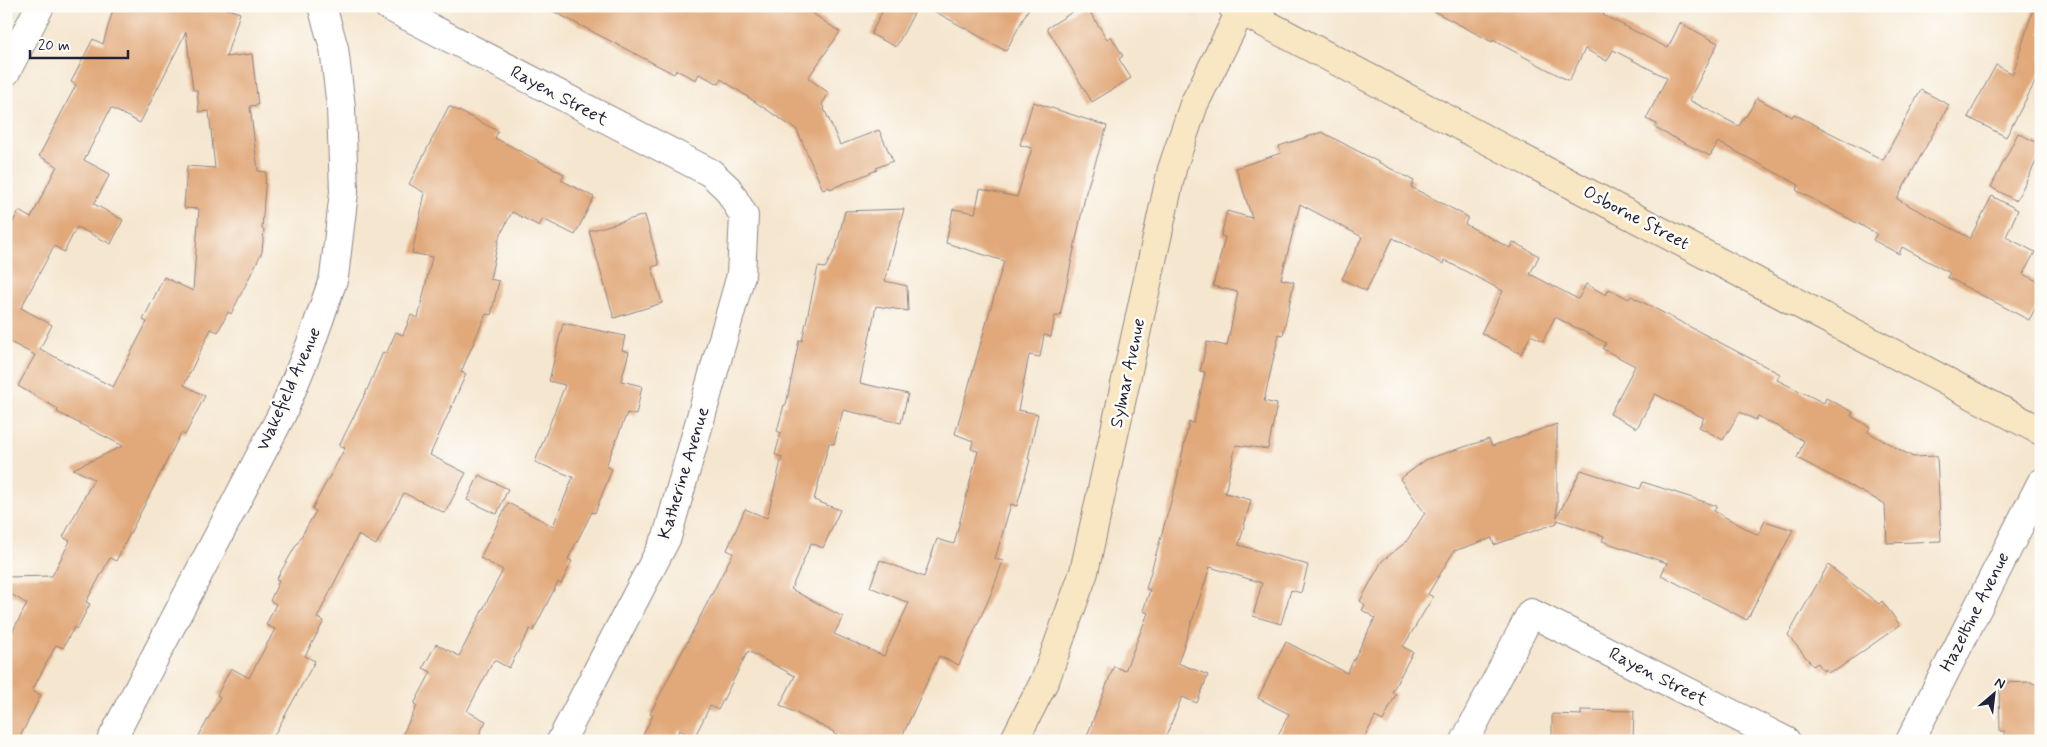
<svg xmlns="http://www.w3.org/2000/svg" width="2047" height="747" viewBox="0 0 2047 747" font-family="Mynerve,sans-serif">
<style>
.building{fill:#e1a879;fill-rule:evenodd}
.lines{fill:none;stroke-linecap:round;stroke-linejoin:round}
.street-casing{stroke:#8c8485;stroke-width:30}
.secondary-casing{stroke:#8c8485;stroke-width:30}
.street{stroke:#fff;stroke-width:28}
.secondary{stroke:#f9e7c3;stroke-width:28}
.labels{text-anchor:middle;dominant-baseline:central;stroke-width:5;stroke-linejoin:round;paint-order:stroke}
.street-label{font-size:18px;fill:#22223b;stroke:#fdfcf7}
</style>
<rect width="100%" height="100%" fill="#fdfcf7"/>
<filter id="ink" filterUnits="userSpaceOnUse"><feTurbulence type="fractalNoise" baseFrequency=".02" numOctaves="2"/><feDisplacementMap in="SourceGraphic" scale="10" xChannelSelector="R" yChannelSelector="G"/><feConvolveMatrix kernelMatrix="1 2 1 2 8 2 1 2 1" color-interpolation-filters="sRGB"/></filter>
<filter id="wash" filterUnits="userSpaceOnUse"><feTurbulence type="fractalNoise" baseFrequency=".0096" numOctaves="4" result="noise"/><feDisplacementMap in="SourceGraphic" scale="20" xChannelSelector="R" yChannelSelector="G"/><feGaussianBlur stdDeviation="1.12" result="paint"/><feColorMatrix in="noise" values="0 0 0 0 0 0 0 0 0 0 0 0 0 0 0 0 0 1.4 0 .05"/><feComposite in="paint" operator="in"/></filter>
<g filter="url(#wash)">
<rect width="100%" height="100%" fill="#f5e6cf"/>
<g id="blocks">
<path class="building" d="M114 6H219L240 13 226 57 252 54 258 105 250 106 258 171 266 172 262 229H264L262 252 231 314 228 312 218 332 211 329 184 385 205 396 185 435 181 433 116 561 110 558 86 602 90 604 77 629 74 627 63 648 56 645 32 691 41 695 18 741H6V649L12 637 10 636 27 604 6 591V577L52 576 70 541 63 537 94 479 73 469 123 446 57 412 58 409 18 386 35 355 6 340V235L19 211 31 218 57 166 39 156 76 85 71 82 93 39 103 44ZM186 32 193 90H197L199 112 209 111 215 168 187 166 184 208 199 209 193 291 164 277 143 320 147 322 113 387 40 349 52 325 21 308 54 246 64 252 77 227 111 244 123 220 94 204 110 174 84 160 111 108 140 123Z
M543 6H802L840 32 808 78 829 93 822 104 840 145 879 130 893 161 876 168 877 170 830 189 829 187 823 190 797 130 721 79 719 84 699 74 696 80 676 70 674 74Z
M885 6H918L896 47 871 34Z
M925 6H1030L1006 51Z
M1082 6H1086L1107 39 1111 36 1123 56 1119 59 1131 78 1092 102 1047 28Z
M1424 6H1607L1603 15 1668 48 1680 23 1718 43 1689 100 1739 126 1745 116 1746 117 1757 98 1792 117 1794 114 1883 160 1921 90 1949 105 1897 199 1970 238 1992 196 2018 210 2006 237 2035 252 2023 274 2041 283V298L2029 320 1947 277 1950 273 1902 247 1899 254 1873 240 1877 234 1796 190 1799 185 1718 142 1710 156 1655 128 1657 124 1646 119 1667 78 1613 50 1607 61 1585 49 1569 81 1493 40 1492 42Z
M2034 6H2041V71L2006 137 1968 117 1996 65 2013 74Z
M1033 102 1107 126 1086 192 1060 316H1055L1051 337 1044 335 1040 357 1029 355 1018 410 1038 414 1028 459 1030 460 1017 506 1011 504 995 559 1003 561 991 594 959 665 939 656 900 741H847L833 733 834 732 780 705 795 676 748 651 718 710 710 706 694 738 679 730 674 741H640L653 715 650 714 733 553 727 550 745 509 767 518 782 457 775 455 781 433 777 431 784 405H786L799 340 802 341 818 267 825 268 836 248 845 211 904 209 885 281 907 286 908 311 876 306 860 383 908 394 901 423 843 410 834 444 829 443 814 500 840 510 823 548 811 543 791 589 843 617 834 634 884 656 909 603 870 587 880 560 924 577 937 539 954 544 978 451 971 449 973 441 955 434 1004 261 946 243 953 209 975 213 980 189 1017 197 1032 148 1020 145Z
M449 106 498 131 495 138 564 174 561 180 594 197 575 235 543 219 539 226 512 212 499 238 490 279 499 281 491 315 486 314 461 372 466 374 430 455 466 473 445 513 404 493 376 545 358 535 317 618 324 621 305 656 315 661 271 741H196L220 697 217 695 231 668 249 678 275 629 266 625 276 604 270 601 279 581 276 580 316 511 312 509 345 448 339 446 367 390 383 352 386 354 396 332 403 335 411 315 418 318 432 257 412 253 425 193 409 184Z
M1322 132 1414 181 1411 187 1468 217 1465 224 1510 248 1513 242 1539 256 1530 274 1578 299 1586 284 1606 295 1609 289 1629 299 1631 296 1780 374 1777 380 1824 403 1826 398 1853 412 1851 416 1870 427 1868 432 1913 457 1937 456 1941 541 1887 543 1885 504 1797 458 1804 441 1758 416 1756 420 1740 412 1723 440 1699 427 1704 418 1655 394 1637 428 1610 414 1635 366 1603 349 1606 343 1555 317 1543 341 1531 335 1521 354 1481 333 1503 291 1444 260 1443 264 1393 238 1366 291 1342 279 1362 237 1300 204 1281 279 1294 282 1283 335 1279 334 1264 401 1277 404 1268 449 1236 445 1225 493 1251 500 1239 545 1308 565 1301 593 1291 590 1281 624 1253 616 1262 583 1210 567 1178 663 1208 675 1197 703 1182 697 1164 741H1085L1114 666 1125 671 1148 613 1143 611 1150 590 1146 589 1176 484 1189 422 1194 423 1205 372 1200 371 1207 342 1227 346 1238 292 1213 286 1225 237 1221 236 1227 211 1252 218 1236 168 1281 153 1279 146Z
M2018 133 2041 145V152L2016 201 1991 187Z
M645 215 659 265 652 267 662 303 614 318 589 231Z
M563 323 625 336 622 350 629 352 621 381 642 386 636 415 627 413 606 466 612 469 595 513 592 512 568 559 572 561 561 584 558 582 533 631 530 629 509 668 494 660 467 711 486 721 476 741H399L417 706 414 704 431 672 423 668 436 644 459 656 503 570 480 558 508 503 553 526 573 477 535 462 565 385 549 381Z
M1557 424V517L1581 470 1640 489 1643 482 1717 506 1714 511 1758 535 1765 521 1793 530 1747 620 1661 575 1667 563 1602 541 1604 536 1557 520V523L1494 545 1492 538 1454 551 1428 594 1433 597 1403 647 1413 652 1392 692 1396 694 1383 721 1375 717 1363 741H1275L1289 714 1258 698 1286 642 1347 673 1375 618 1362 610 1365 605 1360 601 1382 561 1406 542 1425 513 1400 479 1427 459 1489 439 1492 446Z
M479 475 508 489 497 514 467 500Z
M1828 565 1879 604 1882 601 1900 625 1835 671 1834 669 1828 673 1826 669 1823 671 1818 663 1813 666 1788 635Z
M2031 682 2041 687V741H2005V731H2000L1999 683Z
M1581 710 1634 711 1633 741H1552V714L1581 715Z"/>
</g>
</g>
<g filter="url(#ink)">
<use href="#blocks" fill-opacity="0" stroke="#8c8485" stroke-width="1"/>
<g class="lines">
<defs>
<path id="street" d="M388 6 711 173 728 189 744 216 741 275 667 537 561 741
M6 72 40 6
M111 741 282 414 311 343 334 277 344 192 341 107 334 48 322 6
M1465 741 1531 613 1786 741
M1910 741 2041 483"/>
<path id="secondary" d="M1232 6 2041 431
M1014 741 1046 678 1084 572 1172 169 1194 104 1243 6"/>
</defs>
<use href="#street" class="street-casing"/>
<use href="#secondary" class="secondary-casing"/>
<use href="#street" class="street"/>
<use href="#secondary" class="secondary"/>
</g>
</g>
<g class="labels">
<g class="street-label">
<text transform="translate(559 96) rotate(28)">Rayen Street</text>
<text transform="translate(1636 218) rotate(28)">Osborne Street</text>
<text transform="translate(1128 373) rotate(-78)">Sylmar Avenue</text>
<text transform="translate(289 389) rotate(-66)">Wakefield Avenue</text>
<text transform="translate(684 473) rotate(-73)">Katherine Avenue</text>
<text transform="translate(1975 612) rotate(-63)">Hazeltine Avenue</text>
<text transform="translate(1658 677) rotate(27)">Rayen Street</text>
</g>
</g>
<rect width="2047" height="747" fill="none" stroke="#fdfcf7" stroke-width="25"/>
<g transform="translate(1994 694) rotate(28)" stroke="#fdfcf7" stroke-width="4" paint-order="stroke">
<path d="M0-4L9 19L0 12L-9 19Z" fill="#22223b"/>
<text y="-8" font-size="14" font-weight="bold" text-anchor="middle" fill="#22223b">N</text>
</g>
<path d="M30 50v8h98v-8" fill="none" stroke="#22223b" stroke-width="2.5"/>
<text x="38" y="50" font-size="15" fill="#22223b" stroke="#fdfcf7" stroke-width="4" paint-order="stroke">20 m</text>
</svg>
